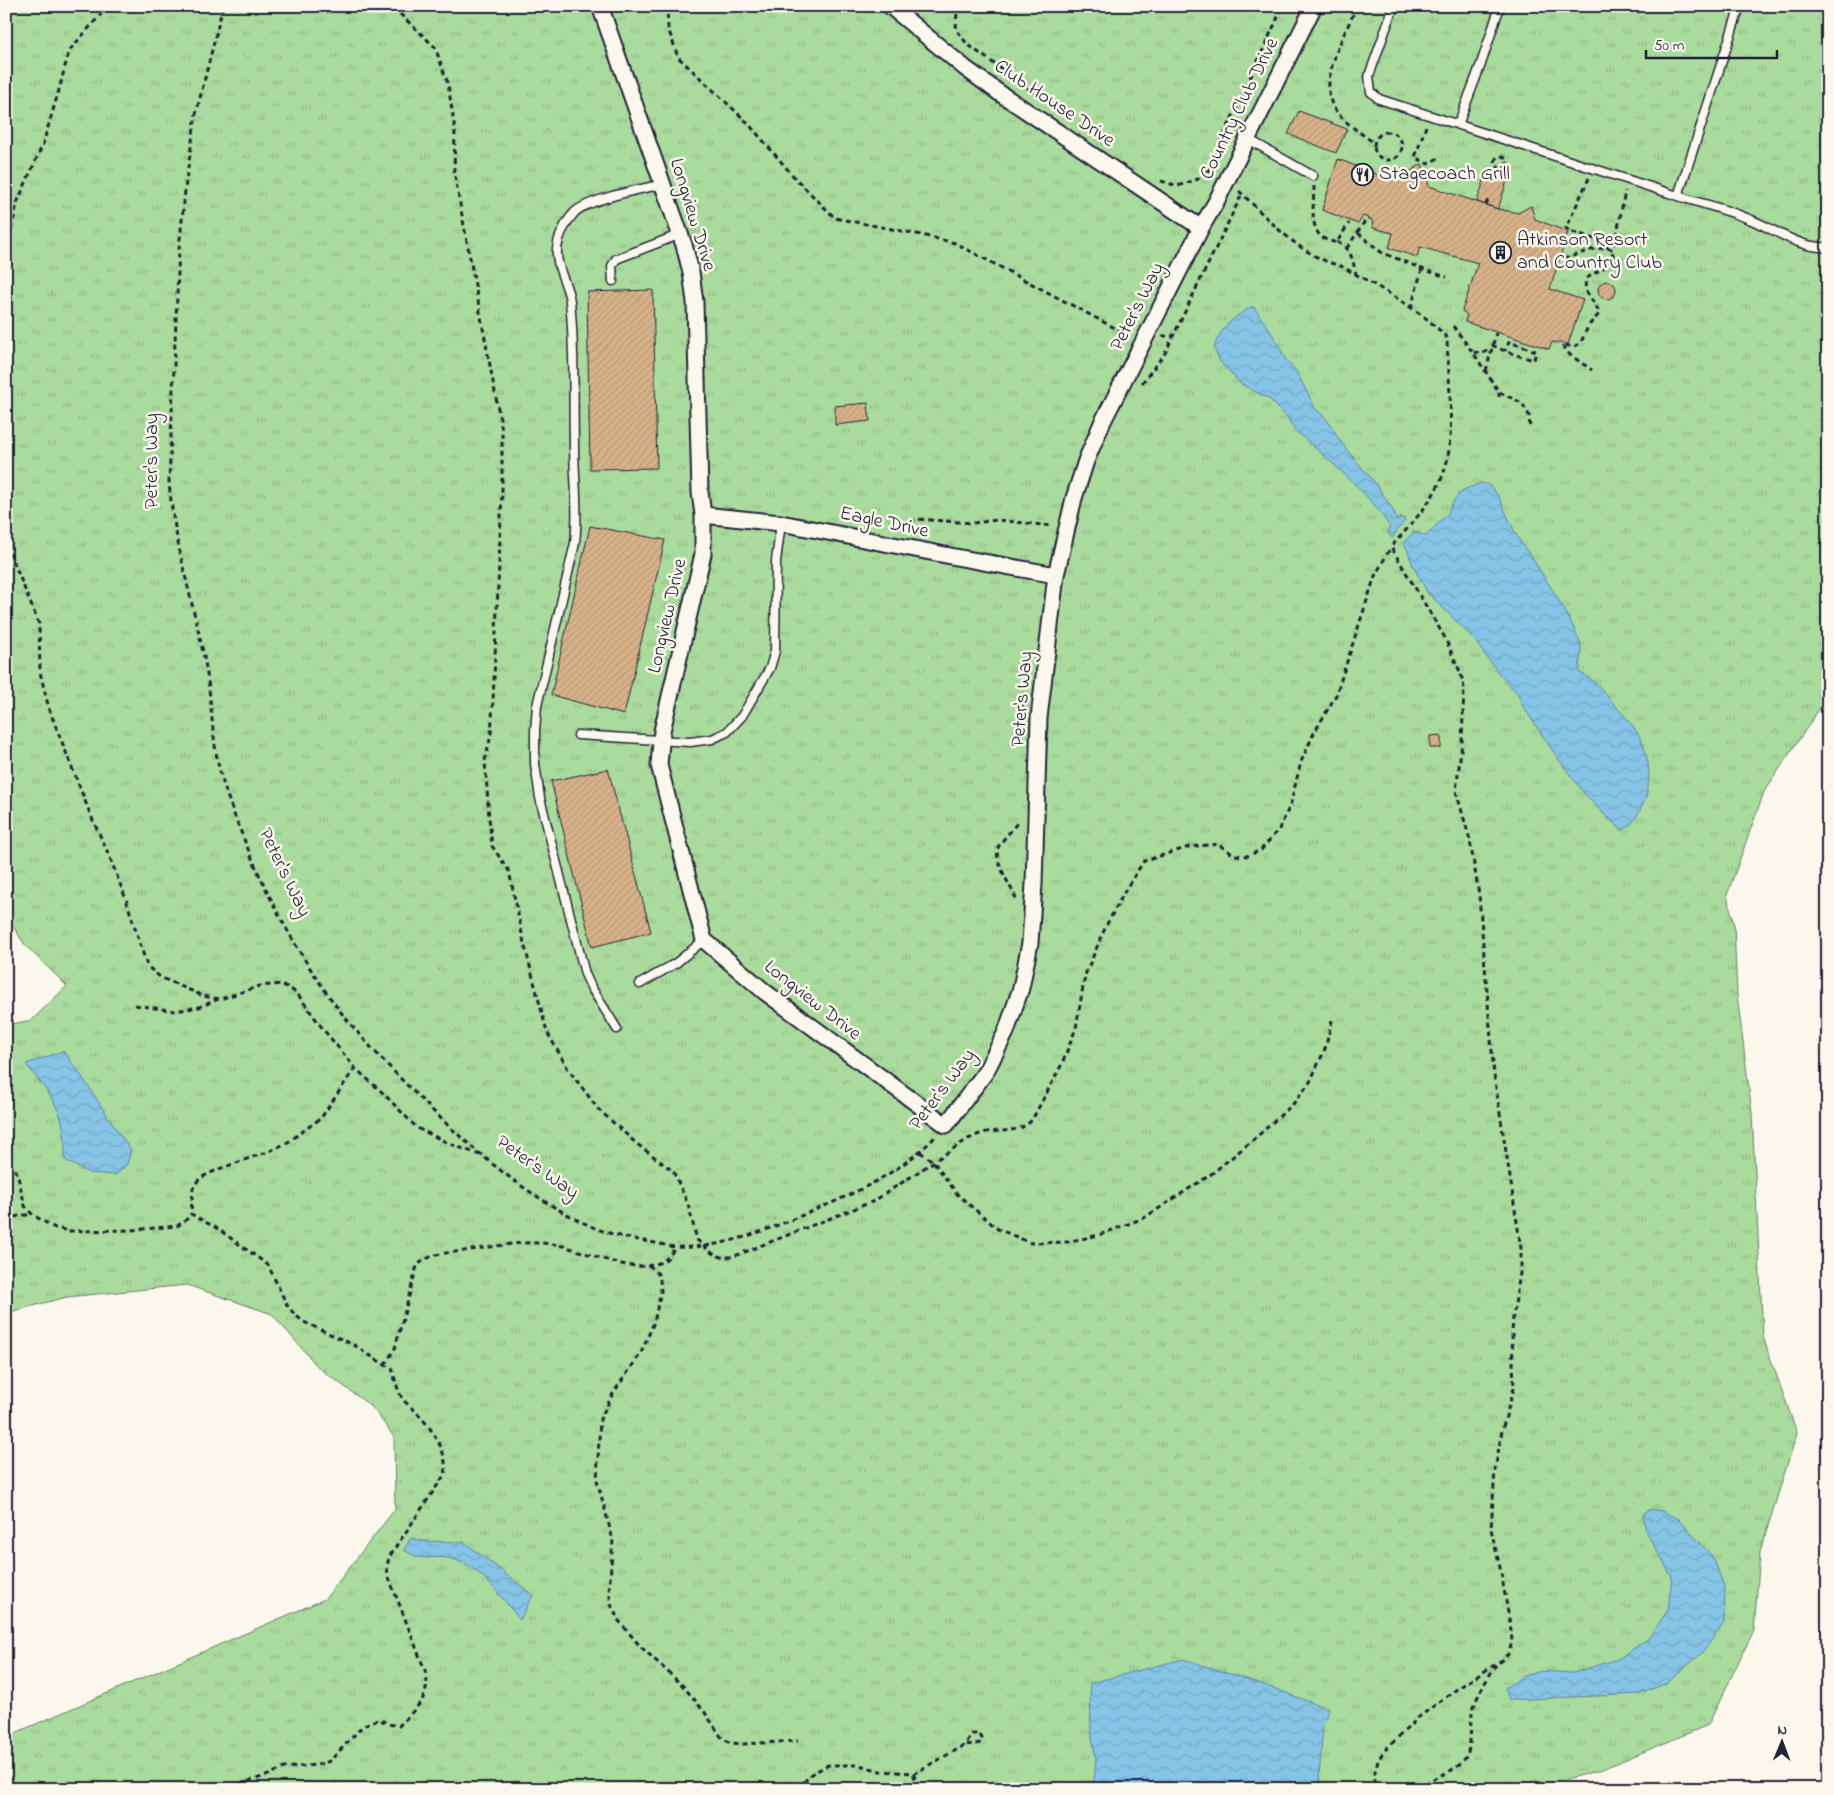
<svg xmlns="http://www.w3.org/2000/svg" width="1834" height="1795" viewBox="0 0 1834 1795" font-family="'Indie Flower',sans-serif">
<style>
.grass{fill:url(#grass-tufts);stroke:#667e6c}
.water{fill:url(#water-waves);stroke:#5d83a2}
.building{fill:url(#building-hatch);stroke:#22223b}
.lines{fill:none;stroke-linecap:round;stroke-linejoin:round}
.lane-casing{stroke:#22223b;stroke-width:11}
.street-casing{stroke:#22223b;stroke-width:19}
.path{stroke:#22223b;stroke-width:3;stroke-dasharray:5 4;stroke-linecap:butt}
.lane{stroke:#fbf7ec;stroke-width:8}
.street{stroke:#fbf7ec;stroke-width:15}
.labels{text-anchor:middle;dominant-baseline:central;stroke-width:5;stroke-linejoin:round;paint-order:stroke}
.street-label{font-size:20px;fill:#22223b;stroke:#fbf7ec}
.poi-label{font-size:20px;fill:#22223b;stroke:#fbf7ec;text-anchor:start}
</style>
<defs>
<pattern id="grass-tufts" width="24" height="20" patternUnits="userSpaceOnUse" patternTransform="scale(1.25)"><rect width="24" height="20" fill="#a9db9c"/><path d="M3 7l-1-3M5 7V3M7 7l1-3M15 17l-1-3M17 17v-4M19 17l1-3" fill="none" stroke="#91bc87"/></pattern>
<pattern id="water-waves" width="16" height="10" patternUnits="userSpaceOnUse" patternTransform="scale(1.25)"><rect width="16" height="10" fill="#85c4e6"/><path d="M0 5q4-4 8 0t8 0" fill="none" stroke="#73a8c6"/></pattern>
<pattern id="building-hatch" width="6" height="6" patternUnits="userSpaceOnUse" patternTransform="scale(1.25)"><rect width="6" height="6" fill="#d7b289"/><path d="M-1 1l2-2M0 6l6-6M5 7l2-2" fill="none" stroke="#b89977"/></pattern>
</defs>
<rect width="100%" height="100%" fill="#fbf7ec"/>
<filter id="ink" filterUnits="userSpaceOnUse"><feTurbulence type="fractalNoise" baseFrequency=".02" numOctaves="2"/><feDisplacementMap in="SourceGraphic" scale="10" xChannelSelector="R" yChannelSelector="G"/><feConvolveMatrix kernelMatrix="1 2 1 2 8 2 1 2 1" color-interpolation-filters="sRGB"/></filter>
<g filter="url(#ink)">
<path class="grass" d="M6 6H1828V696L1764 792 1727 895 1734 925 1737 995 1752 1113 1763 1337 1797 1433 1760 1552 1754 1630 1708 1725 1600 1770 1528 1789H6V1737L325 1599 395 1509 394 1437 372 1407 319 1368 272 1314 187 1285 67 1297 6 1313V1025L32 1020 67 986 25 945 6 915Z"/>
<path class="water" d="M1253 306 1273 335 1286 360 1296 371 1315 408 1326 418 1342 444 1375 483 1393 510 1397 521 1401 517 1405 520 1392 538 1388 533 1390 528C1373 495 1322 455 1294 429L1287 417 1269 399 1241 384 1221 363 1214 349C1219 328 1235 316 1253 306Z
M1481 483C1490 484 1493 489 1498 496 1507 513 1513 532 1524 547 1527 552 1531 555 1533 559 1549 586 1568 611 1579 640 1585 653 1577 663 1580 673 1596 679 1603 692 1614 704 1621 713 1630 720 1636 731 1650 753 1654 784 1641 808 1636 818 1632 826 1622 830 1579 796 1553 750 1522 705L1518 694 1500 675 1472 637 1427 592 1413 566 1407 549 1403 543 1414 532 1426 536 1448 513 1454 500 1463 490Z
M63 1051C88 1082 107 1118 131 1150L127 1164 116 1175 89 1173 65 1160C65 1145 65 1127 59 1113 52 1095 38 1080 26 1064Z
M1651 1509 1662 1511 1678 1519 1713 1557 1725 1589 1724 1623 1703 1652 1667 1683 1640 1694 1509 1700 1505 1688 1524 1676 1541 1671 1573 1673 1618 1659 1648 1639 1668 1610 1672 1577 1646 1532 1643 1514Z
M411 1538 424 1541 464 1542 533 1595 520 1620C501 1597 480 1564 448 1558 438 1556 427 1559 417 1557 413 1555 408 1552 404 1550Z
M1183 1659 1262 1684 1329 1709 1323 1725 1319 1777 1324 1789H1093L1096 1759 1091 1731 1090 1683Z"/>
<path class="building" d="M1299 111 1347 129 1336 153 1288 134Z
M1338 159 1383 177 1385 173 1401 177 1422 164 1429 186 1498 209 1518 213 1531 206 1535 219 1568 232 1550 289 1583 300 1568 344 1552 342 1549 349 1465 322 1467 315 1462 311 1478 263 1420 247 1417 257 1389 248 1393 233 1373 228 1372 220 1363 216 1358 224 1322 210Z
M1486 174 1507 181 1498 209 1477 202Z
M1598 290a9 9 0 1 1 18 0a9 9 0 1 1-18 0Z
M653 290 657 468 590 469 587 292Z
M868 403 870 421 835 425V406Z
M590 526 665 540 624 715 551 695Z
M1441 735V748H1430V736Z
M608 769 651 932 592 947 551 781Z"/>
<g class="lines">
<defs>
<path id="lane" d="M1394 6 1369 76 1371 92 1379 99 1678 196 1740 6
M1458 125 1481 64 1500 6
M1248 139 1313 176
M1678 196C1702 204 1726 209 1749 219 1775 229 1799 249 1828 247
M613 281 612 266 616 259 681 234
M578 735 690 742 712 739 727 732 742 716 770 668 775 651 776 561 781 523
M640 984 676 963 704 940
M617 1029 591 987 585 974 540 798 535 764V731L537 706 575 543C579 508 574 479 574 445 573 397 575 348 570 301 568 285 557 270 557 254 556 240 565 223 574 213 587 199 643 189 663 184"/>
<path id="street" d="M600 6 684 245 691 272 695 302 700 492 703 515V554L662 731 659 765 704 940 765 992 946 1125 985 1073 1006 1032 1021 988 1030 943 1034 884 1039 718 1056 575 1074 498 1086 461 1102 423 1201 228 1216 202 1314 6
M890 6 965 68 998 92 1201 228
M703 515 781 523 961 558 1056 575"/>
</defs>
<use href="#lane" class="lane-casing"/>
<use href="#street" class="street-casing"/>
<path class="path" d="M223 6 196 114 186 181 179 249 169 482C174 542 192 598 204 657 211 690 211 725 217 758 223 789 236 820 248 849 268 897 294 946 324 989 347 1023 375 1052 403 1081 459 1138 520 1195 595 1228 612 1235 632 1239 650 1242 658 1243 667 1246 675 1247 721 1250 769 1229 810 1212 856 1193 900 1173 935 1137
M396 6 399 13 435 47 448 84 455 130 454 172 502 430V493L493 702 491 735 485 761 489 818 492 846 509 871 524 943 547 1032 568 1069 598 1109 637 1144 673 1171 688 1204 697 1240 712 1253 721 1257H732L874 1201 968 1139C974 1137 980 1133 987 1132 1004 1130 1019 1133 1032 1120L1062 1064 1076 1028 1085 975 1106 926 1127 887 1144 861 1189 847 1218 844 1234 855 1247 856 1261 850 1279 829 1290 806 1301 762 1313 735 1336 695 1375 576 1391 547
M667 6 668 28 678 57 747 122 795 178 835 218 917 234 955 243 1128 335
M960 6 957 10 956 29 967 44 1062 113
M1357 6C1346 32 1317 80 1334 108 1343 122 1361 133 1374 143
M1426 126 1415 157 1428 164 1440 157
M1374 146a14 14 0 1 1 28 0a14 14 0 1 1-28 0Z
M1495 162a6 6 0 1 1 12 0a6 6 0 1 1-12 0Z
M1206 169 1214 173
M1497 174 1499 168
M1589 178 1566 228 1569 231C1583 235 1618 243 1613 262L1587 278C1580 293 1597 301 1599 314 1595 319 1591 322 1588 327 1580 342 1583 349 1562 345L1570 355 1592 370
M1161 181 1178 186 1198 179 1211 164 1283 6
M1314 186C1314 207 1306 241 1337 242L1349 223
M1239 191C1269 219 1299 256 1341 266 1373 284 1424 311 1447 338 1448 374 1456 439 1444 472 1434 501 1411 524 1391 547L1445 638 1461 674 1464 688 1462 742 1456 791 1470 840 1479 895 1494 1075 1521 1248V1267L1513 1317 1512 1335 1514 1388 1502 1430 1495 1470 1491 1529 1501 1572 1511 1630 1512 1641 1509 1653 1502 1660 1457 1689 1419 1717 1383 1752 1378 1761 1374 1775V1789
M1486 205 1489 197
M1358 233 1381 252 1422 269 1447 277
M1337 242C1352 250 1352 258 1356 274
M1347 248 1365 221
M6 256 17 203 43 144 59 90 69 51 108 6
M1564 259C1579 255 1597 245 1611 249L1616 239 1625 191
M1411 308 1422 269
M1453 326 1474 354 1499 392 1522 403 1529 415 1530 430
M1162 336H1172
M1492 345C1506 352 1519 356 1534 360L1536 351 1509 342 1505 351
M1474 352 1481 353 1489 351
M1486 371 1496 333
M1142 383 1165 353 1242 194
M1499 392V401
M6 499 10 553 39 624 40 672 49 709 91 816 108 853 126 899 147 966 160 977 203 996 220 999 260 986 281 984 291 989 299 996 323 1029 355 1068 383 1093 417 1128 448 1143 480 1155
M910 532 913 521 917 519 973 523 998 520 1051 526
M1023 706 1026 680
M1016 899C1011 885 990 857 1000 844 1006 836 1013 829 1019 820
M135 1005 175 1011 199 1007 219 999
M920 1152 933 1161 958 1195 998 1229 1031 1243 1067 1242 1099 1235 1144 1218 1210 1175 1252 1141 1293 1104 1310 1082 1325 1049 1333 1017
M6 1167 13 1168 17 1173 25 1206 33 1215 55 1228 70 1231 131 1230 177 1226 185 1221 191 1214
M6 1220 21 1215H32
M649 1265 658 1274 660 1280 661 1291 654 1322 641 1353 614 1392 600 1419 597 1480 613 1540 609 1592 612 1607 619 1621 640 1646 683 1686 704 1711 722 1738 731 1743 744 1744 798 1741
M385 1365 395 1348 417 1266C429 1253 447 1253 464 1251 492 1247 523 1240 552 1244 584 1248 632 1278 663 1261 669 1258 672 1252 675 1247
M913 1774 965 1745 972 1734H979L982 1738 981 1743 965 1745
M222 1789 266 1776 284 1768 317 1765 330 1761 361 1728 371 1721 381 1720 388 1724 399 1726C416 1707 430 1700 426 1673L388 1575 387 1567 389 1557 445 1474C448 1450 432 1429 416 1412 412 1407 406 1404 402 1398 397 1389 395 1379 392 1368L385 1365 354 1345 304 1322 295 1315 287 1305 268 1265 218 1229 191 1214 193 1188 200 1178 219 1169 270 1151 288 1142 321 1118 355 1068
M798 1789 811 1774 828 1765H859L881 1771 913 1773 919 1789
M1418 1789C1429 1777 1455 1773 1464 1760 1473 1747 1469 1728 1472 1714 1476 1696 1486 1681 1496 1665"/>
<use href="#lane" class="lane"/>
<use href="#street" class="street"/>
</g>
</g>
<defs>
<symbol id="restaurant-ring" viewBox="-11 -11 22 22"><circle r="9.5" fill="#fbf7ec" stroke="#22223b" stroke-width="1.5"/><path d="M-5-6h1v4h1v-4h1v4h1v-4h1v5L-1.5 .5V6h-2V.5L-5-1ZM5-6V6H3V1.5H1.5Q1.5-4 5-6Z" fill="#22223b"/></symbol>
<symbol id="building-ring" viewBox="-11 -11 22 22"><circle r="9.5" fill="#fbf7ec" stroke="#22223b" stroke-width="1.5"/><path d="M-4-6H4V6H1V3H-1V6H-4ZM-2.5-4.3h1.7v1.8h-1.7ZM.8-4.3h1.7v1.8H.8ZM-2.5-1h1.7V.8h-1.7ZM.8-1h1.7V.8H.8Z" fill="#22223b"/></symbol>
</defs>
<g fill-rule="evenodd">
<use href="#restaurant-ring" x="1350" y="162" width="25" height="25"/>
<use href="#building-ring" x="1488" y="240" width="25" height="25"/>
</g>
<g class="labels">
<g class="street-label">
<text transform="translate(1054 104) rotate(34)">Club House Drive</text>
<text transform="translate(1240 109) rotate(-64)">Country Club Drive</text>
<text transform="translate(692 215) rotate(73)">Longview Drive</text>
<text transform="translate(1138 307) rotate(-63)">Peter's Way</text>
<text transform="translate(152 461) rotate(-90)">Peter's Way</text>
<text transform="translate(884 523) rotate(12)">Eagle Drive</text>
<text transform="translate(668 616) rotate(-77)">Longview Drive</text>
<text transform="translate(1023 699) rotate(-85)">Peter's Way</text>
<text transform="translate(284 873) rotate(64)">Peter's Way</text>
<text transform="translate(812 1001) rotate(38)">Longview Drive</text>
<text transform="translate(943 1090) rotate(-53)">Peter's Way</text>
<text transform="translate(537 1168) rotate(35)">Peter's Way</text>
</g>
<g class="poi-label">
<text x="1379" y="174">Stagecoach Grill</text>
<text x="1517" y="240">Atkinson Resort<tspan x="1517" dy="23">and Country Club</tspan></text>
</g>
</g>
<rect width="1834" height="1795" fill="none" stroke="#fbf7ec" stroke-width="25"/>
<rect x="12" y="12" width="1809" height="1770" fill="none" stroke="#22223b" stroke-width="2" filter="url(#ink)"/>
<g transform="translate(1782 1742) rotate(1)" stroke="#fbf7ec" stroke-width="4" paint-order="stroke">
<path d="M0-4L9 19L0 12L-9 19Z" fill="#22223b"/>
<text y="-8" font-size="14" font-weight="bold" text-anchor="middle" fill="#22223b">N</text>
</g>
<path d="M1646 50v8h131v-8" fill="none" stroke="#22223b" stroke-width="2.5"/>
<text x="1654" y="50" font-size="15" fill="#22223b" stroke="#fbf7ec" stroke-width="4" paint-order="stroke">50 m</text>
</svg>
